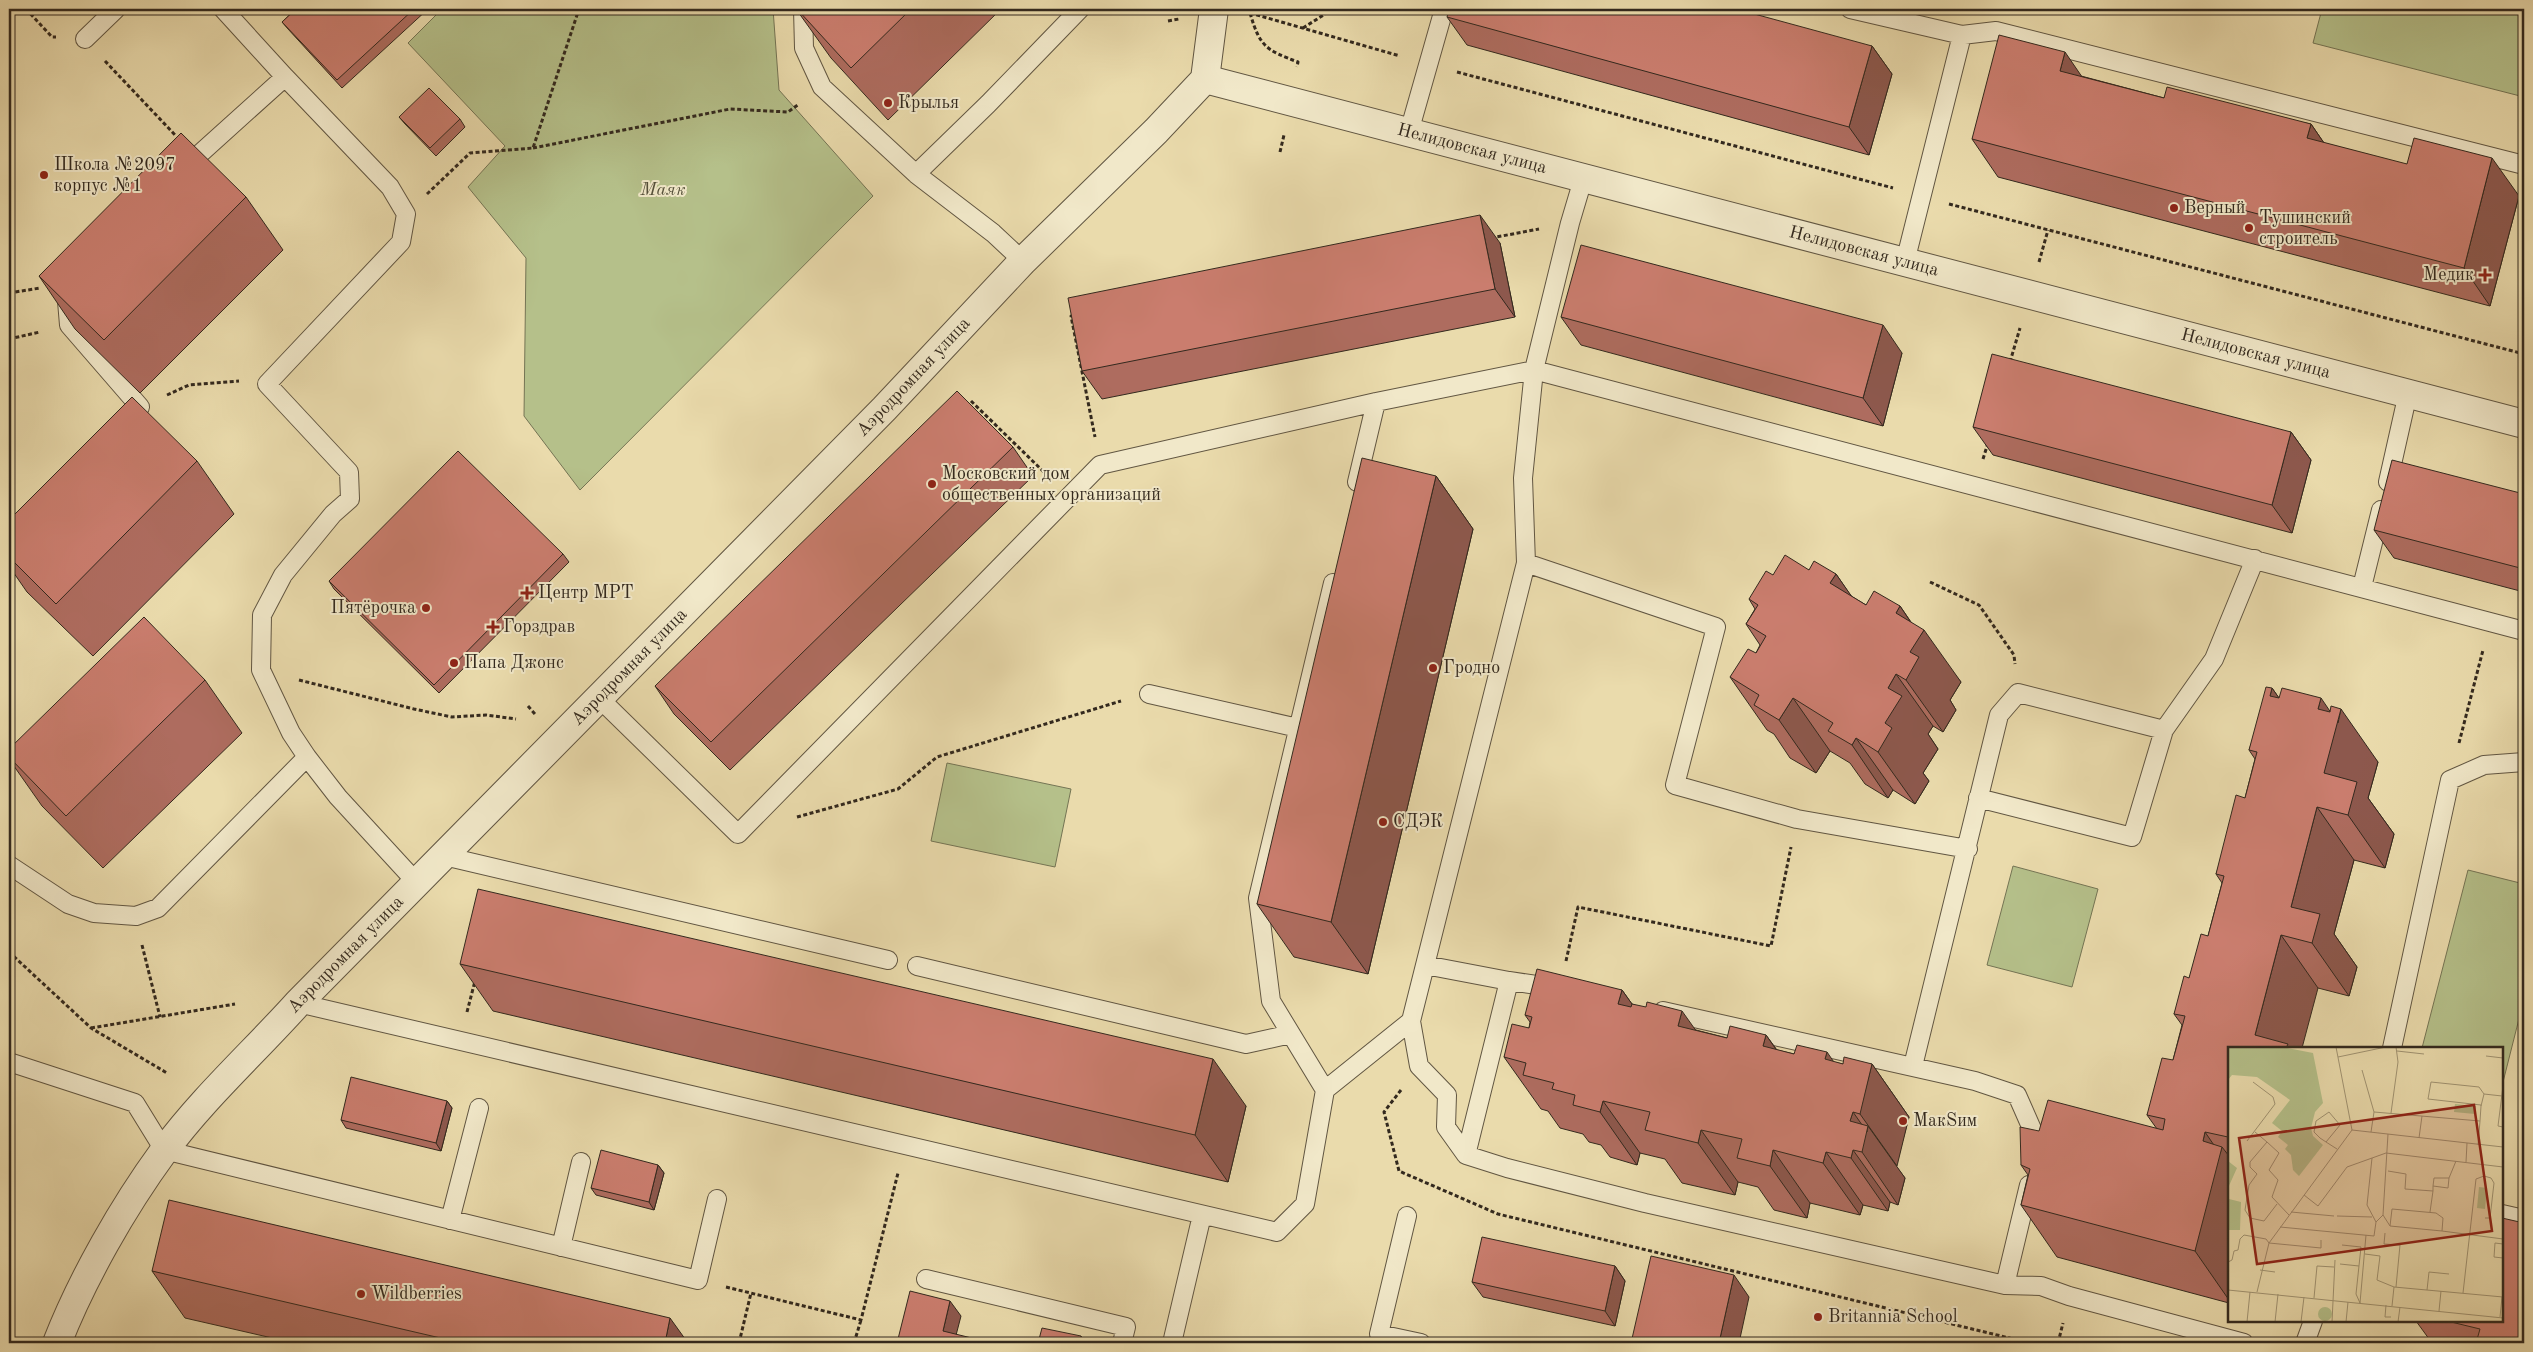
<svg xmlns="http://www.w3.org/2000/svg" width="2533" height="1352" viewBox="0 0 2533 1352" font-family="'Old Standard TT',serif">
<style>
.green{fill:#b5c08a;stroke:#747454}
.lines{fill:none;stroke-linecap:round;stroke-linejoin:round}
.lane-casing{stroke:#615642;stroke-width:20}
.street-casing{stroke:#615642;stroke-width:30}
.path{stroke:#33291e;stroke-width:3;stroke-dasharray:4 2.5;stroke-linecap:butt}
.lane{stroke:#f1e8c9;stroke-width:18}
.street{stroke:#f1e8c9;stroke-width:28}
.wall{fill:#ae6c5f;stroke:#33291e}
.shaded-wall{fill:#8d584d;stroke:#33291e}
.building{fill:#ca7d6e;stroke:#33291e}
.poi-dot{fill:#8f2418;stroke:#f1e8c9;stroke-width:2}
.labels{text-anchor:middle;dominant-baseline:central;stroke-width:4;stroke-linejoin:round;paint-order:stroke}
.poi-label{font-size:18px;fill:#33291e;stroke:#f1e8c9;text-anchor:start}
.street-label{font-size:18px;fill:#33291e;stroke:#f1e8c9}
.park-label{font-size:18px;font-style:italic;fill:#544f39;stroke:#f1e8c9}
.inset-road{fill:none;stroke:#a19473;stroke-width:1}
.view{fill:#8f2418;fill-opacity:0.15;stroke:#8f2418;stroke-width:2.5}
.inset-edge{fill:none;stroke:#33291e;stroke-width:2.5}
</style>
<rect width="100%" height="100%" fill="#eadbac"/>
<filter id="stains"><feTurbulence type="fractalNoise" baseFrequency=".004" numOctaves="4"/><feColorMatrix values="0 0 0 0 .2 0 0 0 0 .09 0 0 0 0 .02 0 0 0 .5 -.17"/></filter>
<radialGradient id="worn" r=".72"><stop offset=".6" stop-color="#630" stop-opacity="0"/><stop offset="1" stop-color="#630" stop-opacity=".3"/></radialGradient>
<path class="green" d="M442 9H773L779 90 873 196 580 490 524 416 526 258 468 187 505 146 408 43Z
M2322 9H2524V97L2313 43Z
M947 763 1071 789 1055 867 931 841Z
M2013 866 2098 889 2072 987 1987 965Z
M2468 870 2524 884V999L2502 1086V1048H2422Z"/>
<g class="lines">
<defs>
<path id="lane" d="M223 9 285 77
M803 9 804 48 822 87 916 174 993 233 1023 261
M1850 9 1962 35 1996 31 2524 165
M85 39 116 9
M1409 132 1444 9
M183 169 285 77 390 187 406 214 401 242 267 384 349 472 350 499 333 514 283 575 262 615 261 670 291 733 307 757 338 797 417 883
M916 174 988 104 1080 9
M1905 262 1962 35
M69 296 67 301 69 325 140 407 132 413
M1357 482 1376 402
M2388 482 2408 393
M1526 563 1716 627 1675 785 1797 819 1968 849
M2362 587 2381 510
M1149 694 1298 728
M599 698 738 834 1100 465 1376 402 1534 370 2524 631
M2164 730 2214 659 2255 559
M444 856 888 960
M9 865 68 904 94 913 136 916 158 908 307 757
M1425 965 1509 981
M917 966 1246 1044 1291 1034
M298 1003 1277 1232 1305 1204 1325 1090 1411 1021 1526 563 1523 478 1534 370 1570 223 1584 176
M1663 1011 1975 1081 2017 1095 2039 1145 2037 1150
M1411 1021 1419 1066 1447 1095 1446 1127 1466 1155 1507 1168 1645 1203 2005 1285
M2392 1048 2450 780 2484 765 2524 762
M9 1062 135 1103 164 1150 698 1280 717 1199
M1913 1066 1999 715 2018 693 2164 730 2132 837 1978 798
M1325 1090 1271 1001 1258 898 1333 583
M1466 1155 1509 981 1557 988
M2029 1185 2005 1285 2041 1286 2069 1296 2244 1343
M2502 1214 2524 1219
M1407 1216 1379 1334 1421 1343
M450 1220 479 1108
M561 1247 581 1162
M926 1279 1126 1327 1122 1343
M1172 1343 1202 1215
M2305 1343 2313 1321"/>
<g id="street">
<path id="s1" d="M1205 79 2524 424"/>
<path id="s2" d="M57 1343C82 1279 123 1207 164 1151 203 1098 254 1052 298 1003L884 409 1023 261 1156 131 1205 79 1214 9"/>
</g>
</defs>
<use href="#lane" class="lane-casing"/>
<use href="#street" class="street-casing"/>
<path class="path" d="M26 9 52 37H56
M1250 13 1400 56
M1250 13C1260 47 1266 50 1298 62L1297 67
M1168 21 1179 19
M1303 28 1333 9
M105 61 176 136
M1457 72 1893 188
M533 148 730 109 788 112 799 104
M1280 152 1284 135
M427 194 470 153 533 148 579 9
M1949 204 2524 354
M1491 238 1539 229
M2039 262 2048 230
M9 293 40 288
M1074 316H1071L1095 437
M9 339 40 332
M2010 362 2020 328
M167 395 189 385 239 381
M971 401 1048 476
M1983 459 1988 443
M1930 582 1979 605 2014 655 2015 664
M299 680 414 709 452 717 486 715 516 719
M528 706 535 714
M2459 743 2483 650
M797 817 898 789 937 757 1121 701
M142 945 160 1017
M9 952 91 1028 167 1073
M1566 961 1578 907 1771 946 1791 847
M467 1012 475 981
M91 1028 235 1004
M1401 1090 1384 1112 1399 1171 1498 1214 2030 1343
M726 1287 861 1320 898 1173
M739 1343 751 1293
M854 1343 861 1320
M2058 1343 2063 1323"/>
<use href="#lane" class="lane"/>
<use href="#street" class="street"/>
</g>
<path class="wall" d="M296 9H428L342 88 288 29 282 22Z
M796 9H1001L888 120 831 58Z
M1447 17 1872 46 1892 74 1869 155 1467 45Z
M2081 76 2164 98 2311 124 2324 143 2519 196 2490 306 1998 177 1972 139Z
M399 117 460 119 465 127 436 156 405 124Z
M246 197 283 250 140 393 75 329 39 276Z
M1500 243 1515 317 1102 399 1082 371Z
M1561 317 1902 353 1883 426 1581 345Z
M1973 427 2291 432 2311 460 2292 533 1993 455Z
M1013 447 1033 476 730 770 674 714 655 686Z
M197 461 234 514 93 656 27 592 9 566V520Z
M1436 476 1473 529 1368 974 1294 957 1257 904Z
M2524 494V592L2394 558 2374 530Z
M563 554 569 562 439 693 334 589 329 581Z
M1809 570 1836 574 1851 596 1866 605 1900 606 1911 622 1961 682 1950 700 1956 710 1943 732 1933 726 1928 734 1938 749 1923 773 1929 781 1915 804 1893 790 1888 798 1865 784 1850 763 1830 751 1816 773 1790 758 1774 734 1767 730 1730 677 1756 653 1760 645 1746 624 1755 609 1749 599 1773 575Z
M205 680 242 733 103 868 42 806 9 759V749Z
M2272 688 2279 698 2330 712 2378 762 2368 798 2394 834 2385 868 2354 860 2334 934 2357 967 2349 996 2318 988 2229 1048V1303L2057 1257 2021 1205 2028 1175 2021 1165 2039 1131 2157 1129 2147 1115 2173 1060 2182 1025 2174 1014 2189 978 2208 936 2222 883 2216 874 2245 798 2255 759 2249 750Z
M460 964 1246 1106 1228 1182 493 1011Z
M1622 990 1632 1004 1696 1030 1727 1038 1766 1035 1777 1050 1794 1054 1843 1064H1872L1909 1117 1896 1166 1905 1178 1898 1205 1890 1202 1888 1211 1863 1205 1860 1215 1810 1203 1807 1218 1774 1210 1758 1187 1738 1182 1735 1195 1682 1183 1665 1159 1640 1153 1637 1165 1610 1157 1601 1145 1589 1142 1583 1134 1560 1128 1548 1111 1541 1109 1504 1057 1529 1028 1530 1022 1525 1015Z
M447 1101 452 1108 441 1151 346 1128 341 1120Z
M658 1165 664 1173 654 1210 596 1195 591 1188Z
M2524 1223V1343H2432L2416 1321H2502Z
M1615 1266 1625 1281 1615 1326 1483 1297 1472 1282Z
M152 1271 688 1343H294L185 1318Z"/>
<path class="shaded-wall" d="M1872 46 1892 74 1869 155 1849 127Z
M2065 52 2091 90 2060 71Z
M2311 124 2337 162 2307 138Z
M2492 158 2519 196 2490 306 2464 268Z
M1480 215 1500 243 1515 317 1495 289Z
M1883 325 1902 353 1883 426 1863 398Z
M2291 432 2311 460 2292 533 2272 505Z
M1436 476 1473 529 1368 974 1331 922Z
M1836 574 1873 627 1830 583Z
M1900 606 1920 636 1924 630 1961 682 1950 700 1956 710 1943 732 1906 680 1910 652 1896 613Z
M1896 674 1933 726 1928 734 1938 749 1923 773 1929 781 1915 804 1878 752 1885 723 1888 688Z
M2272 688 2309 741 2270 696Z
M1793 698 1830 751 1816 773 1779 720Z
M2321 698 2338 723 2341 709 2378 762 2368 798 2394 834 2385 868 2348 815 2324 773 2318 709Z
M1856 738 1893 790 1888 798 1852 745Z
M2317 807 2354 860 2334 934 2357 967 2349 996 2312 943 2291 907Z
M2281 935 2318 988 2302 1048H2264L2255 1035Z
M1622 990 1659 1042 1618 1004Z
M1682 1011 1719 1063 1678 1026Z
M1766 1035 1803 1088 1763 1046Z
M1827 1052 1862 1103 1872 1064 1909 1117 1897 1166 1860 1114 1825 1059Z
M1213 1059 1246 1106 1228 1182 1195 1135Z
M447 1101 452 1108 441 1151 436 1143Z
M1603 1101 1640 1153 1637 1165 1600 1112Z
M1853 1112 1867 1132 1868 1126 1905 1178 1898 1205 1862 1152 1850 1121Z
M1701 1130 1738 1182 1735 1195 1698 1143Z
M2205 1132 2220 1154 2222 1147 2229 1156V1300L2195 1251 2203 1141Z
M1773 1150 1810 1203 1807 1218 1770 1166Z
M1853 1150 1890 1202 1888 1211 1851 1158Z
M1826 1152 1863 1205 1860 1215 1823 1163Z
M658 1165 664 1173 654 1210 649 1202Z
M1615 1266 1625 1281 1615 1326 1605 1311Z
M1734 1275 1749 1297 1739 1343H1719Z
M950 1301 961 1316 954 1343 943 1331Z
M670 1318 688 1343H665Z
M1081 1336 1086 1343H1079Z
M2514 1338 2518 1343H2513Z"/>
<path class="building" d="M296 9H414L337 80 282 22Z
M797 9H911L851 68Z
M1449 9H1736L1872 46 1849 127 1447 17Z
M1999 35 2065 52 2060 71 2164 98 2167 87 2311 124 2307 138 2407 164 2414 138 2492 158 2464 268 1972 139Z
M429 88 460 119 430 148 399 117Z
M181 133 246 197 104 340 39 276Z
M1480 215 1495 289 1082 371 1068 298Z
M1581 245 1883 325 1863 398 1561 317Z
M1992 354 2291 432 2272 505 1973 427Z
M957 391 1013 447 711 742 655 686Z
M132 397 197 461 56 604 9 557V520Z
M458 451 563 554 434 685 329 581Z
M1362 458 1436 476 1331 922 1257 904Z
M2392 460 2524 494V569L2374 530Z
M1785 555 1809 570 1814 561 1836 574 1830 583 1866 605 1874 591 1900 606 1896 613 1924 630 1910 652 1919 657 1906 680 1896 674 1888 688 1902 696 1885 723 1892 728 1878 752 1856 738 1852 745 1828 731 1833 723 1793 698 1779 720 1754 705 1759 695 1730 677 1748 649 1756 653 1766 636 1746 624 1758 605 1749 599 1766 571 1773 575Z
M144 617 205 680 66 816 9 757V749Z
M2266 687 2272 688 2270 696 2279 698 2282 688 2321 698 2318 709 2330 712 2331 706 2341 709 2324 773 2357 782 2348 815 2317 807 2291 907 2320 914 2312 943 2281 935 2255 1035 2288 1044 2286 1048H2229V1132L2228 1137 2205 1132 2203 1141 2222 1147 2195 1251 2021 1205 2030 1169 2021 1165 2020 1127 2039 1131 2048 1100 2163 1130 2165 1119 2147 1115 2162 1058 2173 1060 2185 1016 2174 1014 2184 976 2189 978 2201 934 2208 936 2224 876 2216 874 2236 795 2245 798 2257 752 2249 750Z
M478 889 1213 1059 1195 1135 460 964Z
M1537 969 1622 990 1618 1004 1631 1007 1632 1004 1646 1007 1647 1002 1682 1011 1678 1026 1727 1038 1730 1026 1766 1035 1763 1046 1794 1054 1797 1045 1827 1052 1825 1059 1843 1064 1844 1057 1872 1064 1860 1114 1853 1112 1850 1121 1868 1126 1862 1152 1853 1150 1851 1158 1826 1152 1823 1163 1773 1150 1770 1166 1737 1158 1742 1139 1701 1130 1698 1143 1645 1130 1650 1112 1603 1101 1600 1112 1573 1105 1575 1095 1552 1089 1554 1083 1523 1075 1526 1063 1504 1057 1512 1024 1529 1028 1532 1017 1525 1015Z
M351 1077 447 1101 436 1143 341 1120Z
M601 1150 658 1165 649 1202 591 1188Z
M169 1200 670 1318 665 1343H462L152 1271Z
M2502 1218 2524 1223V1341L2514 1338 2513 1343H2476L2480 1329 2447 1321H2502Z
M1482 1237 1615 1266 1605 1311 1472 1282Z
M1651 1256 1734 1275 1719 1343H1631Z
M910 1291 950 1301 943 1331 992 1343H897Z
M1042 1328 1081 1336 1079 1343H1038Z"/>
<g class="poi-dot">
<circle cx="888" cy="103" r="5"/>
<circle cx="44" cy="175" r="5"/>
<circle cx="2174" cy="208" r="5"/>
<circle cx="2249" cy="228" r="5"/>
<path d="M2482.5 267.5h5v5h5v5h-5v5h-5v-5h-5v-5h5z"/>
<circle cx="932" cy="484" r="5"/>
<path d="M524.5 585.5h5v5h5v5h-5v5h-5v-5h-5v-5h5z"/>
<circle cx="426" cy="608" r="5"/>
<path d="M490.5 619.5h5v5h5v5h-5v5h-5v-5h-5v-5h5z"/>
<circle cx="454" cy="663" r="5"/>
<circle cx="1433" cy="668" r="5"/>
<circle cx="1383" cy="822" r="5"/>
<circle cx="1903" cy="1121" r="5"/>
<circle cx="361" cy="1294" r="5"/>
<circle cx="1818" cy="1317" r="5"/>
</g>
<g class="labels">
<g class="poi-label">
<text x="898" y="103">Крылья</text>
<text x="54" y="165">Школа №2097<tspan x="54" dy="21">корпус №1</tspan></text>
<text x="2184" y="208">Верный</text>
<text x="2259" y="218">Тушинский<tspan x="2259" dy="21">строитель</tspan></text>
<text x="2474" y="275" text-anchor="end">Медик</text>
<text x="942" y="474">Московский дом<tspan x="942" dy="21">общественных организаций</tspan></text>
<text x="538" y="593">Центр МРТ</text>
<text x="416" y="608" text-anchor="end">Пятёрочка</text>
<text x="503" y="627">Горздрав</text>
<text x="464" y="663">Папа Джонс</text>
<text x="1443" y="668">Гродно</text>
<text x="1393" y="822">СДЭК</text>
<text x="1913" y="1121">МакSим</text>
<text x="371" y="1294">Wildberries</text>
<text x="1828" y="1317">Britannia School</text>
</g>
<g class="street-label">
<text stroke="none"><textPath href="#s1" startOffset="276">Нелидовская улица</textPath></text>
<text stroke="none"><textPath href="#s1" startOffset="681">Нелидовская улица</textPath></text>
<text stroke="none"><textPath href="#s1" startOffset="1086">Нелидовская улица</textPath></text>
<text stroke="none"><textPath href="#s2" startOffset="1298">Аэродромная улица</textPath></text>
<text stroke="none"><textPath href="#s2" startOffset="892">Аэродромная улица</textPath></text>
<text stroke="none"><textPath href="#s2" startOffset="488">Аэродромная улица</textPath></text>
</g>
<g class="park-label">
<text x="663" y="190">Маяк</text>
</g>
</g>
<g transform="translate(2228 1047)">
<rect width="275" height="275" fill="#eadbac"/>
<path d="M0 0H54L85 6 95 56 87 65 83 81 85 89 95 98 71 129 65 123 63 108 57 102 60 98 50 90 54 84 44 76 62 53 29 30 4 28 0 33ZM227 57 248 59 247 67 226 65ZM0 114 9 121 0 141ZM251 140 259 141 257 162 249 161ZM0 148 1 152 13 155 12 183H0ZM90 267a7 7 0 1 1 14 0a7 7 0 1 1-14 0Z" fill="#b5c08a"/>
<path class="inset-road" d="M169 4 196 7M258 9 275 11M110 10 158 0M134 23 146 65M275 39 270 79 275 80M256 47 274 49M163 66 170 15 168 0M252 74 253 59V58L200 52 203 35 251 40 256 47 253 59M124 83 275 100M27 85 39 95M143 85 146 65 252 74 250 98M191 91 194 69M19 94 47 57 45 50 25 35M98 95 112 78 101 65 88 74 86 85 92 91 98 95 109 102M144 111 139 158 148 175M238 115 239 96M160 124 178 127 177 142 205 144M221 131 228 114M76 148 90 159 119 120 158 106 275 120M49 157 36 174 22 171 17 163 21 138 29 127 22 120V115L39 95 51 106 41 123 50 133 44 150 61 168M63 165 106 169M202 165 205 144V139L206 131H221L220 141 205 139M155 168 162 179 214 184M109 169 144 170M162 179 164 162 208 166 215 171 214 184 275 192M52 180 146 189 148 175 155 168 160 87M157 186 156 197 172 198 168 240M275 197 267 196 266 210 275 211M114 198 133 200 128 247 132 256M137 207 152 209 149 233 166 240 164 259M0 215 4 213 6 204 10 203 12 192 16 188 38 192 41 196 93 201V193M112 217 131 219M32 223 47 225M166 240 275 250M0 243 275 271M199 243 201 225 221 227M29 245 41 196 124 83 108 0M235 246 248 132 256 129 263 131 266 136 262 171H257M86 251 89 219 106 220M132 256 138 188M158 258 157 270H163M211 264 213 244M272 270 274 250M19 275 22 245M47 275 50 247M73 275 76 250M104 275 107 213M118 275 120 255M170 275 172 260"/>
<path class="view" d="M246 58 264 184 29 217 11 91Z"/>
<rect width="275" height="275" class="inset-edge"/>
</g>
<rect width="2533" height="1352" fill="none" stroke="#eadbac" stroke-width="30"/>
<rect x="10" y="10" width="2513" height="1332" fill="none" stroke="#33291e" stroke-width="2.5"/>
<rect x="15" y="15" width="2503" height="1322" fill="none" stroke="#33291e"/>
<rect width="100%" height="100%" filter="url(#stains)"/>
<rect width="100%" height="100%" fill="url(#worn)"/>
</svg>
